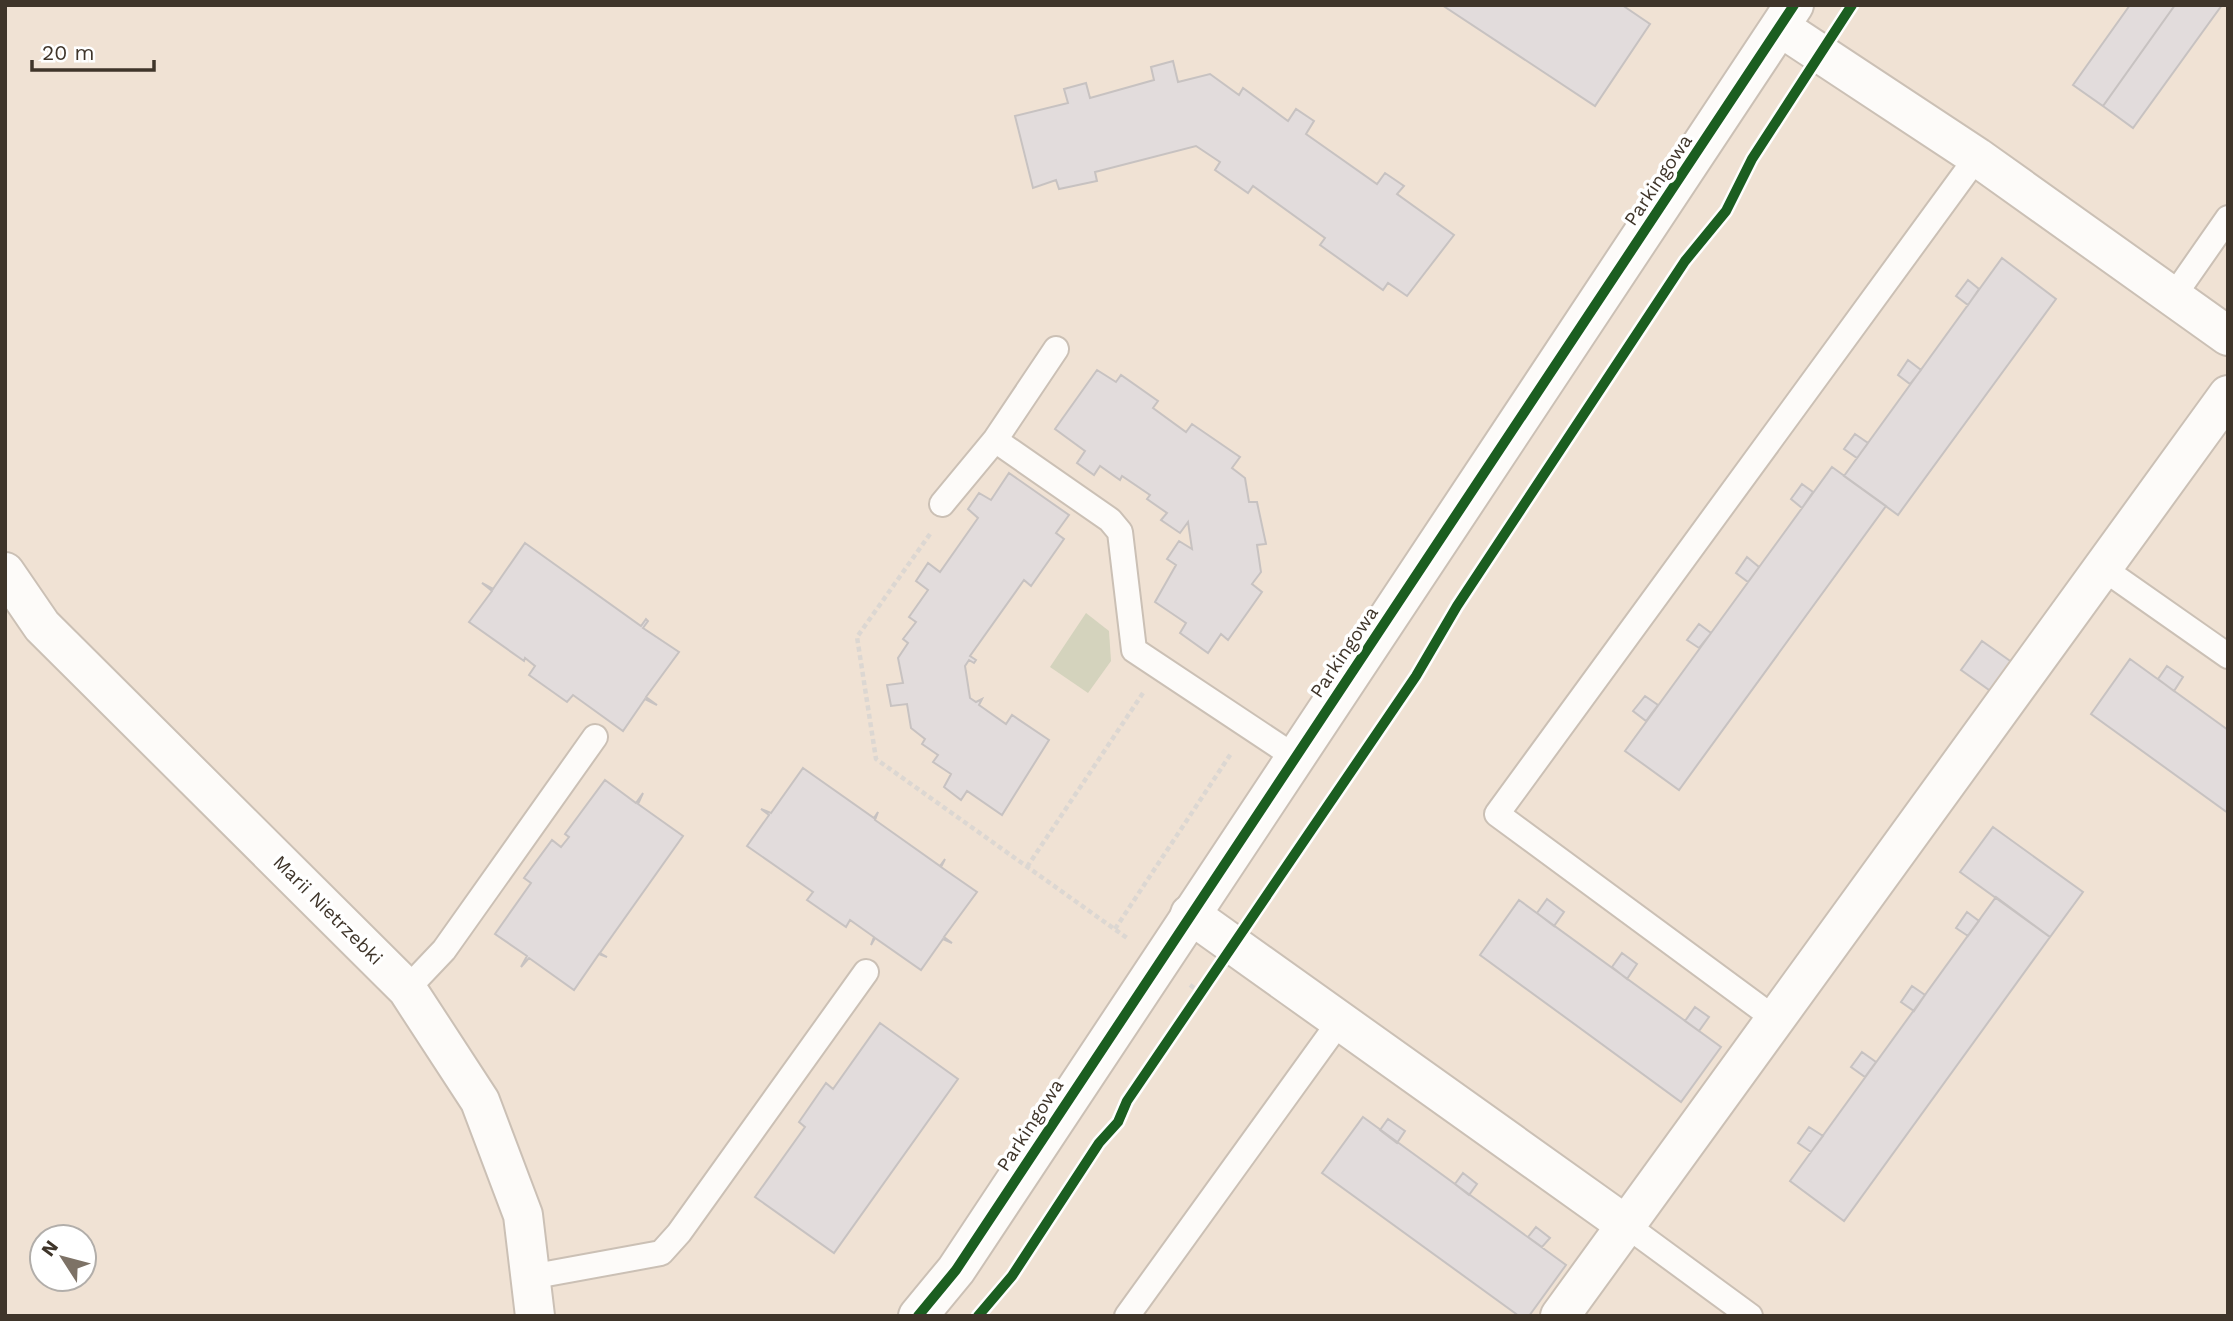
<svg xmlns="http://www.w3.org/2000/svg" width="2233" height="1321" viewBox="0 0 2233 1321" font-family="'Work Sans',sans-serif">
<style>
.green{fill:#d4d3bd}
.building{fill:#e2dcdc;stroke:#c7c2c1;stroke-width:2}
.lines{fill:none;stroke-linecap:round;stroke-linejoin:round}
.lane-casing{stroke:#cbc0b5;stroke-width:28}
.street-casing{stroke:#cbc0b5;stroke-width:42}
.secondary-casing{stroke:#cbc0b5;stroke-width:42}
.path{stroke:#dcd7d2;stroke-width:4.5;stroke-dasharray:5 3.5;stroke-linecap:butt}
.lane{stroke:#fdfbf9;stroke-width:24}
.street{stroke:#fdfbf9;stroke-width:38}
.secondary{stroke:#fdfbf9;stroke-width:38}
.cycleway-casing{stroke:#fff;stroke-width:15}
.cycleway{stroke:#1b5e20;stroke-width:10}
.labels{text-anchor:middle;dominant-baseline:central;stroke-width:7;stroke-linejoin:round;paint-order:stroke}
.street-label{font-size:19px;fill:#3f352a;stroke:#fff}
</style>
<rect width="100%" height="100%" fill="#f0e2d4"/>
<path class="green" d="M1086 613 1109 631 1111 661 1088 693 1050 667Z"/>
<path class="building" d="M1442 5H1622L1650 24 1595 106Z
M2130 5H2175L2103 106 2073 85Z
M2175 5H2222L2133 128 2103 106Z
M1173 61 1178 82 1210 74 1239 95 1243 88 1288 121 1296 109 1314 121 1306 134 1377 184 1385 173 1404 186 1397 194 1454 235 1407 296 1388 283 1383 290 1320 245 1325 238 1253 186 1248 193 1215 170 1220 162 1196 146 1095 172 1097 181 1059 189 1056 180 1033 188 1015 116 1068 103 1064 89 1086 83 1090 98 1154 80 1151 67Z
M2002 258 2056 299 1898 515 1844 476Z
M1968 280 1979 289 1968 305 1956 296Z
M1908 360 1921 370 1910 384 1898 375Z
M1097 370 1116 382 1121 375 1158 401 1153 408 1186 432 1192 424 1240 457 1232 468 1245 478 1249 502H1257L1266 544 1257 545 1261 572 1252 584 1262 592 1228 640 1221 634 1208 653 1180 633 1186 623 1155 602 1176 565 1167 559 1179 541 1192 549 1188 522 1180 533 1161 520 1167 513 1147 499 1150 495 1122 476 1120 480 1100 466 1094 475 1077 463 1085 451 1055 429Z
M1855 434 1868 443 1857 458 1844 449Z
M1832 467 1886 506 1679 790 1625 751Z
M1009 473 1069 515 1056 533 1064 539 1031 586 1024 580 970 656 976 660 974 663 969 660 965 666 970 698 976 702 982 699 979 705 1006 724 1012 715 1049 740 1002 815 967 791 961 800 944 787 951 774 933 762 938 755 922 744 925 739 911 728 907 704 891 706 887 685 903 683 898 658 908 643 903 639 916 622 909 617 928 590 916 581 928 563 940 572 978 518 968 509 979 493 991 500Z
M1802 484 1813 492 1802 508 1791 499Z
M525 543 641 626 646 619 648 621 643 628 679 652 646 697 657 705 645 699 623 731 573 695 567 702 529 675 535 666 525 658 524 661 469 622 492 591 482 583 493 589Z
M1747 557 1759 567 1748 582 1736 573Z
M1699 624 1711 633 1699 648 1687 640Z
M1982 641 2013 663 1992 692 1961 670Z
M2130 659 2228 730V813L2091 714Z
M2167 666 2183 677 2174 691 2158 679Z
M1645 696 1658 705 1646 721 1633 711Z
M803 768 874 818 878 812 875 820 940 866 945 859 941 867 977 892 944 937 952 943 943 939 921 970 875 938 871 945 874 937 850 920 846 927 807 900 813 892 747 846 769 815 761 809 771 813Z
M605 780 636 803 643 793 638 804 683 836 600 953 607 957 599 954 574 990 529 958 521 967 527 956 495 934 531 883 524 878 552 840 561 847 569 837 565 834Z
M1993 827 2083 892 2050 937 1960 872Z
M1996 897 2050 937 1844 1221 1790 1181Z
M1547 899 1564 912 1554 926 1537 913Z
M1519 900 1721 1047 1681 1102 1480 955Z
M1967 912 1979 921 1968 936 1956 928Z
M1622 953 1637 964 1627 979 1612 967Z
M1912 986 1925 995 1914 1011 1901 1002Z
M1695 1007 1709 1017 1699 1031 1685 1021Z
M880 1023 958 1079 834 1253 755 1197 805 1127 799 1122 826 1083 833 1089Z
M1862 1052 1876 1062 1865 1077 1851 1067Z
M1363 1117 1566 1265 1529 1316H1519L1322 1173Z
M1388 1119 1405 1131 1397 1143 1380 1130Z
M1809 1127 1823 1136 1811 1152 1798 1143Z
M1463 1173 1477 1184 1469 1195 1455 1184Z
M1536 1227 1550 1238 1542 1247 1528 1237Z"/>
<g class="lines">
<defs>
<path id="lane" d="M2173 297 2228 218
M995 440 1110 520 1120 532 1134 650 1295 757
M942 504 995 440 1056 349
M2104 569 2228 656
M407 989 444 950 595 737
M1775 1019 1497 814 1977 157
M1626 1225 1750 1316
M530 1277 661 1253 679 1233 866 972
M1127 1316 1340 1021"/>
<path id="street" d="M1780 27 1977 157 2228 336
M5 572 42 626 407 989 480 1101 523 1215 535 1316
M1190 914 1626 1225
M1560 1316 2228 395"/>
<path id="secondary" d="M918 1316 956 1270 1794 5"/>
</defs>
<use href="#lane" class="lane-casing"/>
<use href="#street" class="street-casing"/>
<use href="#secondary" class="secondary-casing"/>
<path class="path" d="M930 534 857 637 876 759 1127 938
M1027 867 1143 693
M1115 929 1232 752
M1190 985 1201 993"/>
<use href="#lane" class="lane"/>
<use href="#street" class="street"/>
<use href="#secondary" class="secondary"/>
<defs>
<path id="cycleway" d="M918 1316 956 1270 1794 5
M978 1316 1012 1276 1099 1143 1118 1122 1127 1101 1416 676 1457 606 1685 261 1726 211 1752 159 1852 5"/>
</defs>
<use href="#cycleway" class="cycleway-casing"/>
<use href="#cycleway" class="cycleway"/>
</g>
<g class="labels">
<g class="street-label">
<text transform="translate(1658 180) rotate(-56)">Parkingowa</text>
<text transform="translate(1344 652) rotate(-56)">Parkingowa</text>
<text transform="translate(328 910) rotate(45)">Marii Nietrzebki</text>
<text transform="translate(1030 1125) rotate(-57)">Parkingowa</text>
</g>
</g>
<rect width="2233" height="1321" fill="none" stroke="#3f352a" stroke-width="14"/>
<g transform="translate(63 1258) rotate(306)"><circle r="33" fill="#ffffff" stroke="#b2aeaa" stroke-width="2"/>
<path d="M0-5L12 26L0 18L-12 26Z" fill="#7d7266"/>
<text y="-10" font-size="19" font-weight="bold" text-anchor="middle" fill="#3f352a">N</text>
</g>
<path d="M32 60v10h122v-10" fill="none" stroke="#3f352a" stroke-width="3.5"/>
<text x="42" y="60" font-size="21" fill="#3f352a" stroke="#ffffff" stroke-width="5" paint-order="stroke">20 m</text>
</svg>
